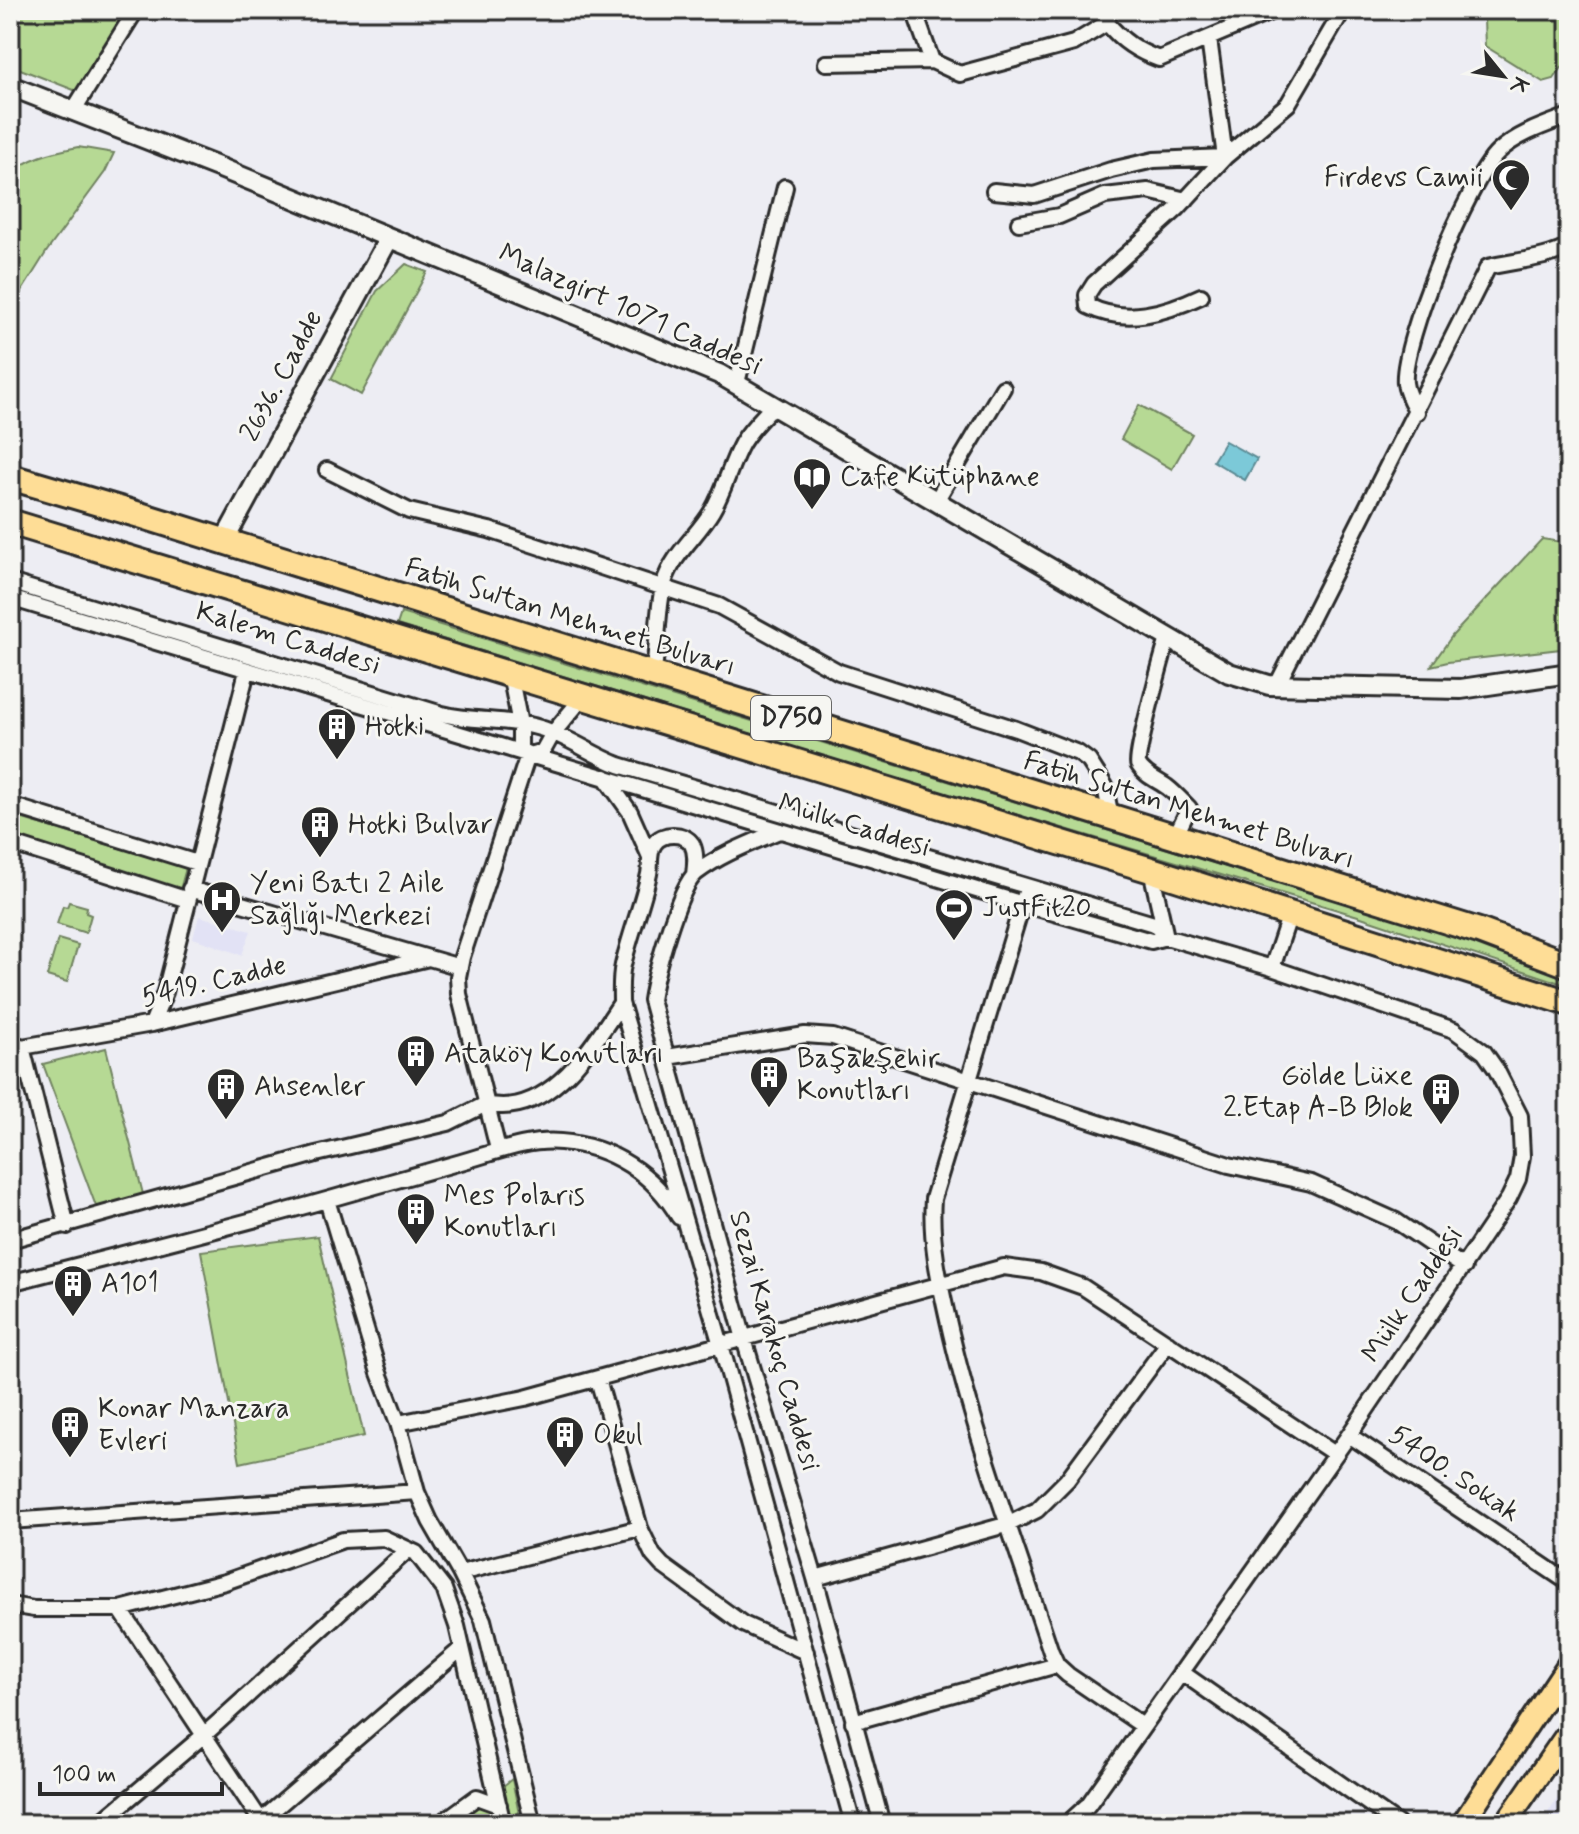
<svg xmlns="http://www.w3.org/2000/svg" width="1579" height="1834" viewBox="0 0 1579 1834" font-family="Mynerve,sans-serif">
<style>
.built{fill:#e2e2f5}
.green{fill:#b6d994;stroke:#708260;stroke-width:2}
.water{fill:#7bc9d8;stroke:#5b8a93;stroke-width:2}
.lines{fill:none;stroke-linecap:round;stroke-linejoin:round}
.street-casing{stroke:#2b2b2b;stroke-width:20}
.secondary-casing{stroke:#2b2b2b;stroke-width:24}
.primary-casing{stroke:#2b2b2b;stroke-width:26}
.highway-casing{stroke:#2b2b2b;stroke-width:30}
.street{stroke:#f6f6f2;stroke-width:14}
.secondary{stroke:#f6f6f2;stroke-width:18}
.primary{stroke:#fedd96;stroke-width:20}
.highway{stroke:#fedd96;stroke-width:24}
.labels{text-anchor:middle;dominant-baseline:central;stroke-width:6;stroke-linejoin:round;paint-order:stroke}
.shield{fill:#f6f6f2;stroke:#686867;stroke-width:2}
.shield-label{font-size:26px;font-weight:bold;fill:#2b2b2b}
.poi-label{font-size:28px;fill:#2b2b2b;stroke:#f6f6f2;text-anchor:start}
.street-label{font-size:28px;fill:#2b2b2b;stroke:#f6f6f2}
</style>
<rect width="100%" height="100%" fill="#ededf3"/>
<filter id="ink" filterUnits="userSpaceOnUse"><feTurbulence type="fractalNoise" baseFrequency=".0125" numOctaves="2"/><feDisplacementMap in="SourceGraphic" scale="16" xChannelSelector="R" yChannelSelector="G"/><feConvolveMatrix kernelMatrix="1 2 1 2 8 2 1 2 1" color-interpolation-filters="sRGB"/></filter>
<g filter="url(#ink)">
<path class="built" d="M199 916 251 931 242 955 193 938Z
M1569 1781V1824H1540Z"/>
<path class="green" d="M13 10H133L79 92 10 65V14Z
M1487 10H1569V57L1554 79 1543 82 1485 46 1484 19Z
M78 147 114 153 105 172 47 251 10 310V174C29 157 53 152 78 147Z
M406 264 427 272 361 395 331 379 377 291Z
M1139 405 1192 434 1172 469 1121 439Z
M1542 539 1569 543V648L1448 662 1431 666 1452 636Z
M401 613 1500 951 1569 975V986L1358 916 911 783 397 625Z
M10 815 186 868 180 890 10 840Z
M69 902 87 907 86 913 91 915 86 933 57 924 63 906 67 907Z
M58 939 78 945 67 982 47 976Z
M106 1048 143 1194 97 1209 43 1064Z
M318 1236 364 1436 240 1463 201 1251Z
M512 1779 521 1824H454Z"/>
<path class="water" d="M1225 441 1257 459 1245 480 1213 461Z"/>
<g class="lines">
<defs>
<path id="street" d="M914 10 932 61
M1107 23C1122 41 1137 51 1159 59L1275 10
M826 63 932 61 960 74 1074 43 1107 23 1110 10
M73 111 136 10
M994 191 1034 195 1111 170 1154 160 1225 157 1209 39
M1019 223 1059 216 1105 196 1148 191 1186 200
M1201 296C1165 313 1125 325 1088 306L1087 295 1094 284 1178 208 1225 157 1288 104 1343 10
M737 383 785 187
M1417 412C1412 403 1406 393 1405 383 1401 343 1469 179 1498 152 1517 134 1545 125 1569 116
M327 470 409 511 489 530 719 606 839 672 1016 729 1078 753 1089 761 1105 786 1111 818
M936 501 1003 388
M10 582 442 714C474 722 508 718 540 728 568 736 592 755 619 765L1154 924 1166 937 1272 968 1454 1030 1484 1052 1496 1069 1520 1116 1522 1156 1518 1179 1509 1198 1349 1435 1088 1805 1067 1824
M10 598 1023 904 1151 941 1166 937
M1168 639C1163 653 1135 758 1138 764 1144 775 1157 780 1167 787 1175 793 1182 801 1189 808L1175 837
M510 674 520 724V750L528 754
M653 675C659 645 656 613 664 583 672 555 698 535 712 511 725 489 730 465 742 443 751 428 763 417 774 405
M1277 685 1488 267C1512 261 1550 259 1569 246
M529 755 543 751 553 733 584 696
M605 777 630 812 650 857
M10 805 197 863
M779 831C751 843 721 854 696 873 678 888 655 975 651 1000L744 1339 815 1578 882 1824
M10 843 188 900
M1151 870 1166 937
M694 875C695 865 697 854 692 844 684 832 662 832 654 844 648 853 651 864 649 874 642 905 630 935 623 965 620 977 621 991 621 1003L721 1345 853 1824
M190 889 460 967
M1025 895 933 1199C930 1240 939 1280 948 1320 973 1433 1015 1542 1051 1652L1057 1665 1068 1675 1143 1726
M1272 968 1290 914
M152 1024 165 992 247 671
M10 1042 22 1047 152 1024 429 958
M22 1047 67 1226
M667 1057 805 1035 833 1037 1229 1165 1311 1183 1396 1221 1464 1267
M498 1149 459 994 458 977 462 957 528 755
M327 1200 379 1373 398 1423 417 1492 430 1521 460 1573 483 1620 533 1824
M10 1240 316 1154 448 1123 486 1104C549 1119 591 1047 621 1003
M10 1283C121 1254 233 1227 344 1195 383 1184 422 1173 461 1162 494 1153 526 1139 561 1142 611 1146 654 1174 679 1217
M598 1379 640 1528 653 1555 662 1565 743 1624 806 1652
M398 1423 525 1398 1004 1267 1041 1272 1083 1287 1335 1454
M1349 1435 1569 1583
M10 1521 417 1492
M460 1573 640 1528
M815 1578 1009 1524 1037 1510 1067 1480 1168 1343
M10 1605 34 1609H120L225 1582 343 1540 384 1538 416 1553 444 1589 457 1626 503 1824
M120 1609 263 1824
M1181 1672 1398 1824
M853 1722 1057 1665
M99 1824 204 1735 408 1550
M257 1824 462 1648
M440 1824 477 1797 499 1805"/>
<path id="secondary" d="M10 86 223 169 719 374 1229 673 1269 685 1461 689 1569 673
M224 541 389 238"/>
<path id="primary" d="M1462 1824 1569 1663
M1505 1824 1569 1731"/>
<path id="highway" d="M10 477 143 516 1479 931 1569 965
M10 522 1151 870 1569 1003"/>
</defs>
<use href="#street" class="street-casing"/>
<use href="#secondary" class="secondary-casing"/>
<use href="#primary" class="primary-casing"/>
<use href="#highway" class="highway-casing"/>
<use href="#street" class="street"/>
<use href="#secondary" class="secondary"/>
<use href="#primary" class="primary"/>
<use href="#highway" class="highway"/>
</g>
</g>
<defs>
<symbol id="mosque-pin" viewBox="-11 -11 22 30"><path d="M0 17L-7.5 6A9.5 9.5 0 1 1 7.5 6Z" fill="#2b2b2b" stroke="#f6f6f2"/><path d="M3.5-4.9A6 6 0 1 0 3.5 4.9A5 5 0 1 1 3.5-4.9Z" fill="#fff"/></symbol>
<symbol id="library-pin" viewBox="-11 -11 22 30"><path d="M0 17L-7.5 6A9.5 9.5 0 1 1 7.5 6Z" fill="#2b2b2b" stroke="#f6f6f2"/><path d="M-6-4Q-3-5.5-.7-3.5V5Q-3 3-6 4ZM6-4Q3-5.5 .7-3.5V5Q3 3 6 4Z" fill="#fff"/></symbol>
<symbol id="building-pin" viewBox="-11 -11 22 30"><path d="M0 17L-7.5 6A9.5 9.5 0 1 1 7.5 6Z" fill="#2b2b2b" stroke="#f6f6f2"/><path d="M-4-6H4V6H1V3H-1V6H-4ZM-2.5-4.3h1.7v1.8h-1.7ZM.8-4.3h1.7v1.8H.8ZM-2.5-1h1.7V.8h-1.7ZM.8-1h1.7V.8H.8Z" fill="#fff"/></symbol>
<symbol id="hospital-pin" viewBox="-11 -11 22 30"><path d="M0 17L-7.5 6A9.5 9.5 0 1 1 7.5 6Z" fill="#2b2b2b" stroke="#f6f6f2"/><path d="M-5-5h3v3.5h4V-5h3V5h-3V1.5h-4V5h-3Z" fill="#fff"/></symbol>
<symbol id="stadium-pin" viewBox="-11 -11 22 30"><path d="M0 17L-7.5 6A9.5 9.5 0 1 1 7.5 6Z" fill="#2b2b2b" stroke="#f6f6f2"/><path d="M0-5a6.5 5 0 1 0 0 10a6.5 5 0 1 0 0-10ZM-3.5-1.8h7v3.6h-7Z" fill="#fff"/></symbol>
</defs>
<g fill-rule="evenodd">
<use href="#mosque-pin" x="1489" y="156" width="44" height="60"/>
<use href="#library-pin" x="790" y="455" width="44" height="60"/>
<use href="#building-pin" x="315" y="705" width="44" height="60"/>
<use href="#building-pin" x="298" y="803" width="44" height="60"/>
<use href="#hospital-pin" x="200" y="878" width="44" height="60"/>
<use href="#stadium-pin" x="932" y="886" width="44" height="60"/>
<use href="#building-pin" x="394" y="1032" width="44" height="60"/>
<use href="#building-pin" x="747" y="1053" width="44" height="60"/>
<use href="#building-pin" x="204" y="1065" width="44" height="60"/>
<use href="#building-pin" x="1419" y="1070" width="44" height="60"/>
<use href="#building-pin" x="394" y="1190" width="44" height="60"/>
<use href="#building-pin" x="51" y="1262" width="44" height="60"/>
<use href="#building-pin" x="48" y="1403" width="44" height="60"/>
<use href="#building-pin" x="543" y="1413" width="44" height="60"/>
</g>
<g class="labels">
<rect class="shield" x="751" y="696" width="80" height="44" rx="6"/>
<g class="shield-label">
<text x="791" y="718">D750</text>
</g>
<g class="poi-label">
<text x="1483" y="178" text-anchor="end">Firdevs Camii</text>
<text x="840" y="477">Cafe Kütüphane</text>
<text x="365" y="727">Hotki</text>
<text x="348" y="825">Hotki Bulvar</text>
<text x="250" y="884">Yeni Batı 2 Aile<tspan x="250" dy="32">Sağlığı Merkezi</tspan></text>
<text x="982" y="908">JustFit20</text>
<text x="444" y="1054">Ataköy Konutları</text>
<text x="797" y="1059">Başakşehir<tspan x="797" dy="32">Konutları</tspan></text>
<text x="1413" y="1076" text-anchor="end">Gölde Lüxe<tspan x="1413" dy="32">2.Etap A-B Blok</tspan></text>
<text x="254" y="1087">Ahsenler</text>
<text x="444" y="1196">Mes Polaris<tspan x="444" dy="32">Konutları</tspan></text>
<text x="101" y="1284">A101</text>
<text x="98" y="1409">Konar Manzara<tspan x="98" dy="32">Evleri</tspan></text>
<text x="593" y="1435">Okul</text>
</g>
<g class="street-label">
<text transform="translate(630 310) rotate(24)">Malazgirt 1071 Caddesi</text>
<text transform="translate(282 376) rotate(-62)">2636. Cadde</text>
<text transform="translate(570 618) rotate(17)">Fatih Sultan Mehmet Bulvarı</text>
<text transform="translate(288 639) rotate(17)">Kalem Caddesi</text>
<text transform="translate(1189 811) rotate(17)">Fatih Sultan Mehmet Bulvarı</text>
<text transform="translate(854 826) rotate(17)">Mülk Caddesi</text>
<text transform="translate(214 982) rotate(-13)">5419. Cadde</text>
<text transform="translate(1413 1295) rotate(-56)">Mülk Caddesi</text>
<text transform="translate(774 1341) rotate(74)">Sezai Karakoç Caddesi</text>
<text transform="translate(1454 1474) rotate(34)">5400. Sokak</text>
</g>
</g>
<rect width="1579" height="1834" fill="none" stroke="#f6f6f2" stroke-width="40"/>
<rect x="20" y="20" width="1539" height="1794" fill="none" stroke="#2b2b2b" stroke-width="3" filter="url(#ink)"/>
<g transform="translate(1503 76) rotate(120)" stroke="#f6f6f2" stroke-width="6" paint-order="stroke">
<path d="M0-6L14 30L0 20L-14 30Z" fill="#2b2b2b"/>
<text y="-12" font-size="22" font-weight="bold" text-anchor="middle" fill="#2b2b2b">K</text>
</g>
<path d="M40 1782v12h182v-12" fill="none" stroke="#2b2b2b" stroke-width="4"/>
<text x="52" y="1782" font-size="24" fill="#2b2b2b" stroke="#f6f6f2" stroke-width="6" paint-order="stroke">100 m</text>
</svg>
